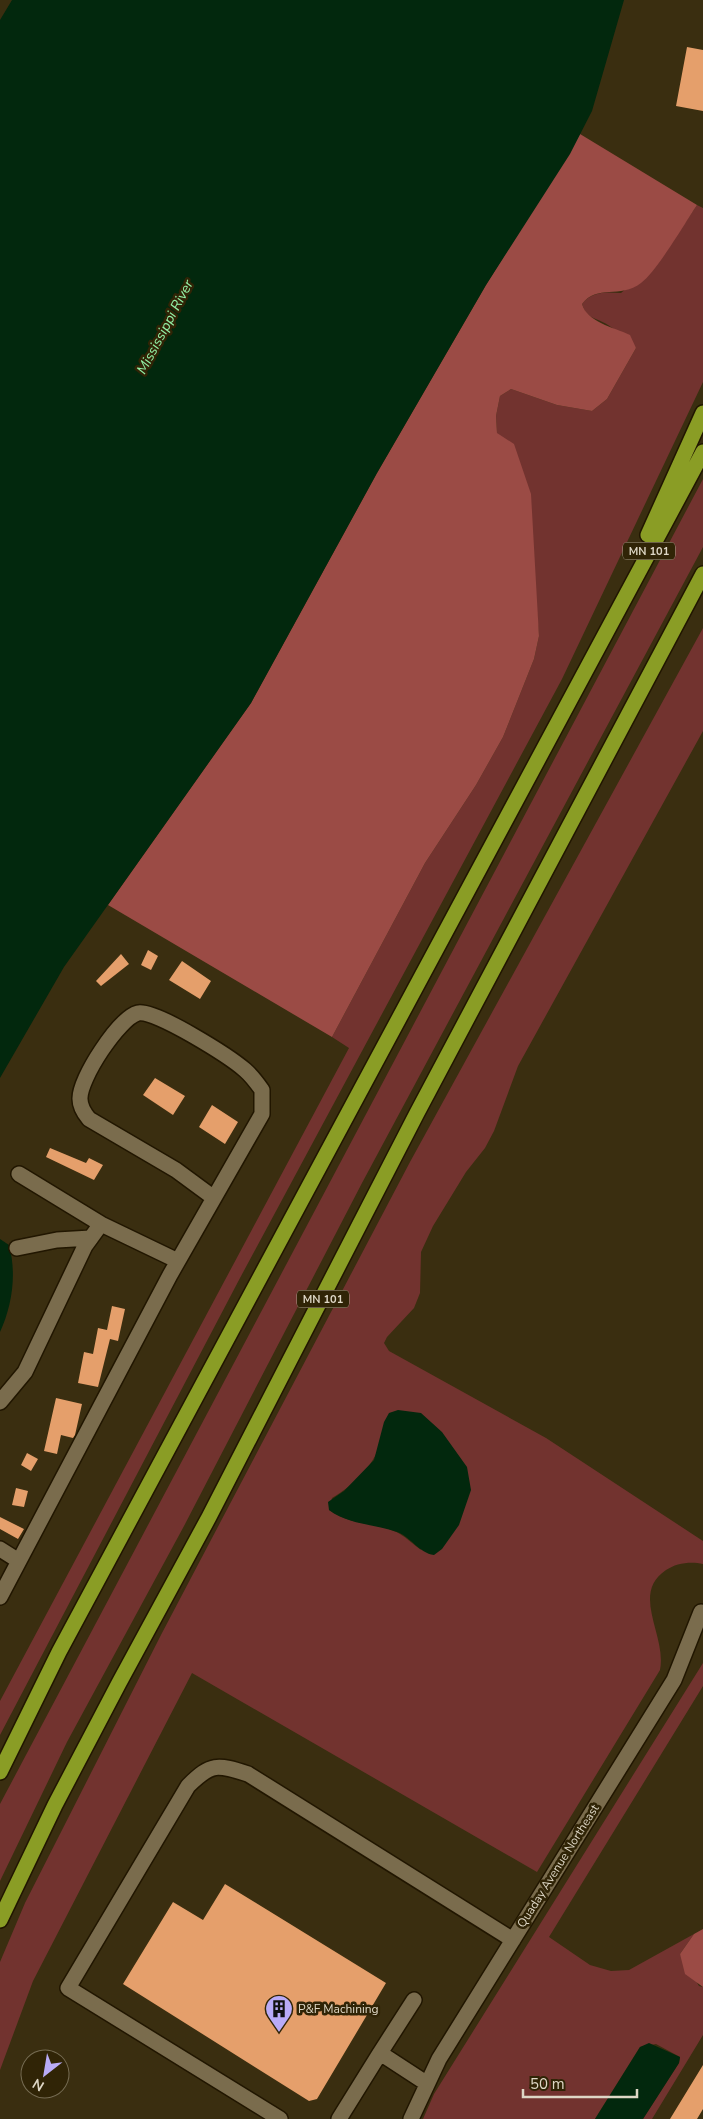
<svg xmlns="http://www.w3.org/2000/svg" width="703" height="2119" viewBox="0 0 703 2119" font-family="'Nunito Sans',sans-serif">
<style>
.green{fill:#72332f;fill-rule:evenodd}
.forest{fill:#9b4b45}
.water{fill:#02280d}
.building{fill:#e59f6b}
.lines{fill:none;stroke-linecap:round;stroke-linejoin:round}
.minor-casing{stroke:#211600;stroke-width:18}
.highway-casing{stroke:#211600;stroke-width:18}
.minor{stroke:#7a6c4d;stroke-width:15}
.highway{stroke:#8a9d25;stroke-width:15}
.labels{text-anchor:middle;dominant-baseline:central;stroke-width:5;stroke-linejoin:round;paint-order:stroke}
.shield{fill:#302406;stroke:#aaa18c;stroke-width:1}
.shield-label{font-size:11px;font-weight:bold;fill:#ded7c6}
.street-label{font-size:12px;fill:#ded7c6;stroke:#302406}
.poi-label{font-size:12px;fill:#ded7c6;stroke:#302406;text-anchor:start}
.water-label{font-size:14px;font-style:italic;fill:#93f2a7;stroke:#302406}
</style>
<rect width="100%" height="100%" fill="#3a2e10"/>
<path class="green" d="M697 205 703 208V382L562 679 240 1278 0 1735V1701L349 1048 332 1037 425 863 476 785 503 737 534 659 539 636 533 566 497 433 496 416 500 396 511 389 557 405 592 411 607 399 636 348C627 340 618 331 608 325 596 317 587 320 582 304 592 291 606 292 621 293L660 260Z
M703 479V547L362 1183 184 1526 67 1742 0 1881V1804Z
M703 628V731L518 1066 494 1131 485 1148 466 1172 433 1226 421 1252 420 1293 414 1308 387 1337 384 1343 389 1351 546 1438 703 1541V1564C691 1561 676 1563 666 1570 630 1594 667 1635 660 1670L537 1872 192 1673 33 1981 0 2070V1962L25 1903 162 1633 410 1162ZM381 1437 421 1550C414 1545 407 1538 400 1534 380 1522 350 1526 329 1510L332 1498C354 1485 378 1463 381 1437Z
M703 1663V1686L549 1937 590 1965 611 1971 629 1970 694 1934 680 1954 699 1986 703 1987V2035L652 2119H643L679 2063 680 2057 656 2044 640 2047 595 2119H423L434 2094Z"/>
<path class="forest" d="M580 134 697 205C685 223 657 271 641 283 620 299 597 284 582 304 587 322 613 327 630 335L636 348 607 399 592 411 557 405 511 389 500 396 496 416 497 433 514 444 531 494 539 636 534 659 503 737 476 785 425 863 332 1037 108 905 251 703 377 473 486 285Z
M703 1929V1987L685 1974 680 1954 694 1934Z"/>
<path class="water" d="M12 0H624L592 111 570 154 486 285 377 473 251 703 64 967 0 1078V20Z
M0 1239 9 1245C17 1274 12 1306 0 1332Z
M398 1410 421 1413 442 1432 467 1467 471 1490 459 1525 442 1549 434 1555C419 1553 411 1537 397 1532 375 1524 349 1525 329 1510L328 1502 344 1491 374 1460 384 1422 389 1413Z
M649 2043 680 2057 679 2063 643 2119H595L640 2047Z"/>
<path class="building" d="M687 47 703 50V111L676 106Z
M148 950 158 956 151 970 141 965Z
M121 954 129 964 101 986 96 981Z
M182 961 211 981 200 999 169 980Z
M155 1078 185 1096 173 1115 143 1095Z
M212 1105 238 1122 225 1144 199 1127Z
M50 1148 86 1163 89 1158 103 1165 94 1180 46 1157Z
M112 1306 125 1309 118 1341 110 1339 98 1387 78 1383 84 1352 93 1354 98 1328 107 1330Z
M56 1398 82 1404 75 1435 73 1438 61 1435 57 1454 44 1451Z
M27 1453 38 1459 31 1471 21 1465Z
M16 1488 28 1491 24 1507 12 1505Z
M0 1517 24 1529 18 1539 0 1529Z
M225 1884 386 1983 317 2099 309 2101 123 1984 173 1902 203 1920Z
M703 2065V2109L697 2119H670Z"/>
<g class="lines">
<defs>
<path id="minor" d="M19 1174 101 1224
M17 1248 57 1240 91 1238
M0 1402 25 1372 85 1246 101 1224 178 1261
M0 1549 19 1561 0 1597
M19 1561 170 1275 262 1114V1090C257 1083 252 1076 245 1070 230 1057 155 1009 138 1013 119 1018 79 1079 80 1099 80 1107 84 1113 89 1119L176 1170 214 1198
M380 2053 414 2000
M280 2119 68 1988 188 1786C211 1763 217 1764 248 1774L513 1940
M339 2119 380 2053 426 2083
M411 2119 439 2059 674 1680 701 1612"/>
<path id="highway" d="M648 535 703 413
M0 1772 59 1652 703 452
M0 1920 55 1805 119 1683 209 1517 417 1113 703 574"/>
</defs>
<use href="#minor" class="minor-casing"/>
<use href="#highway" class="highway-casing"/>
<use href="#minor" class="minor"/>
<use href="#highway" class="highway"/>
</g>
<defs>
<symbol id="building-pin" viewBox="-11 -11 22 30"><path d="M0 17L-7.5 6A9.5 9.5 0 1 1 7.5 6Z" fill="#b9abf7" stroke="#302406"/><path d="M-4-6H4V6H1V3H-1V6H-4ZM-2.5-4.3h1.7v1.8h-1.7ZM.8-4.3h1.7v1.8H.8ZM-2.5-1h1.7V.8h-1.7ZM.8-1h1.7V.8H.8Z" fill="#111"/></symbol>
</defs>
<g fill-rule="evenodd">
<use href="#building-pin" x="263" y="1993" width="32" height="43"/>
</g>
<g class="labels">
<g class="shield">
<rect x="623" y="542.5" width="52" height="17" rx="4"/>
<rect x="297" y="1290.5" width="52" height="17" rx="4"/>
</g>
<g class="shield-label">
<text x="649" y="551">MN 101</text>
<text x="323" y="1299">MN 101</text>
</g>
<g class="street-label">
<text transform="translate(558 1866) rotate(-58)">Quaday Avenue Northeast</text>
</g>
<g class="poi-label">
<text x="298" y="2009">P&amp;F Machining</text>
</g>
<g class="water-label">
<text transform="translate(165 327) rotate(-62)">Mississippi River</text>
</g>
</g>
<g transform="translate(45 2074) rotate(211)"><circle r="24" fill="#302406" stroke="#766c53"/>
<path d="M0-4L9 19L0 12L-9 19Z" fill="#b9abf7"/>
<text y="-8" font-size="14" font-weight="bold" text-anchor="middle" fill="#ded7c6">N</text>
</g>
<path d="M523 2089v8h114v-8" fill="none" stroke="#ded7c6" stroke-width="2.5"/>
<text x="530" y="2089" font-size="15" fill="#ded7c6" stroke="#302406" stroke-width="4" paint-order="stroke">50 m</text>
</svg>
